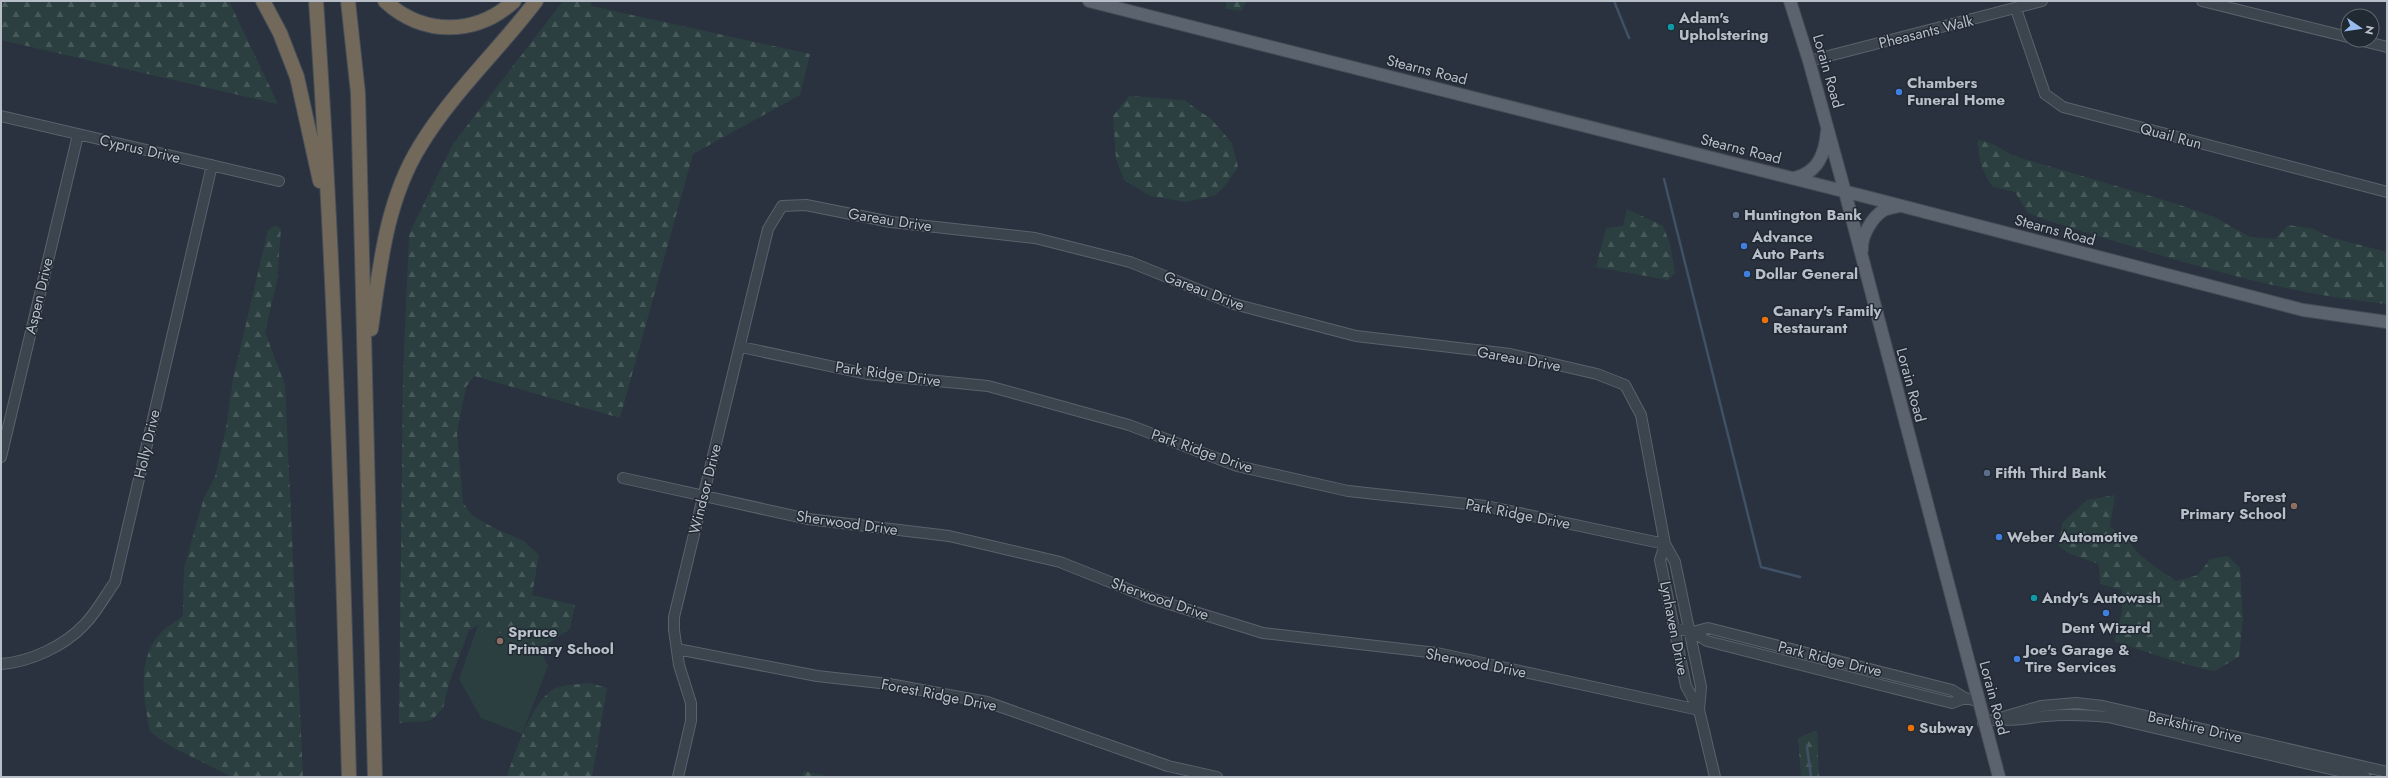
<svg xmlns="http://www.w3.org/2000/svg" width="2388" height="778" viewBox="0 0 2388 778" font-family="Jost,sans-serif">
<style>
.green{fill:#2c3f40}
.forest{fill:url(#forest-firs)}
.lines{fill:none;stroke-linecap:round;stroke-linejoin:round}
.stream{stroke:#405065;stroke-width:2.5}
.minor-casing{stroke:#5a626c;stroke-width:12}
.major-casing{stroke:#464d57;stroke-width:14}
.highway-casing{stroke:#474f59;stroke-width:16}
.minor{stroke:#3c444e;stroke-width:10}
.major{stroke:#5b636e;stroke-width:12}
.highway{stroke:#73695a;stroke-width:14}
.culture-dot{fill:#0f9aa8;stroke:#212933;stroke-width:1.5}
.shop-dot{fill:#3f7fe0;stroke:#212933;stroke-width:1.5}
.service-dot{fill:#5c6f8a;stroke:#212933;stroke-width:1.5}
.food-dot{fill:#e8710a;stroke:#212933;stroke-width:1.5}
.education-dot{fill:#8d6e63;stroke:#212933;stroke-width:1.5}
.labels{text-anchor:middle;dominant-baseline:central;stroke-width:3;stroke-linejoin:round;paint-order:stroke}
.poi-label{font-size:15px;font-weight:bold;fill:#b9bfc9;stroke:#212933;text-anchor:start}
.street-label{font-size:15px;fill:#b9bfc9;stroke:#212933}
</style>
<defs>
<pattern id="forest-firs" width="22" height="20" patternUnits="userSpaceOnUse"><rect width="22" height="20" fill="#2c3f40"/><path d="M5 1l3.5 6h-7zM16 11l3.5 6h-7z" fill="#48595a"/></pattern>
</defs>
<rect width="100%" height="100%" fill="#29323e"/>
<path class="green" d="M478 625 539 647 548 666 522 734 481 718 459 679Z"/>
<path class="forest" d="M1 1H229L278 104 1 40Z
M563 1H592L591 6 810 54 800 95 693 154 620 418 474 376 466 387 457 432 463 503 473 516 494 528 524 541 539 555 532 595 575 605 570 629 546 645 539 647 478 625 469 630 449 683 443 708 434 718 428 721 399 723 403 377 409 234 453 144Z
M1226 1H1247L1241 11 1226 9Z
M1129 96 1184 100 1211 119 1232 143 1238 167 1224 187 1214 196 1186 202 1150 196 1124 180 1116 159 1113 116Z
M1978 140 1991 143 2014 156 2174 203 2214 217 2250 237 2276 239 2288 225 2314 229 2329 237 2387 252V304C2271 293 2157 254 2046 220L2028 213 2015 192 1993 187C1982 172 1978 158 1978 140Z
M1627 209 1663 226 1670 244 1675 273 1668 280 1596 267 1606 228 1623 226Z
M276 225 281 229 277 281 265 332 285 385 303 777H232L172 747 150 732C144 700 136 662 159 635 165 627 176 622 183 616L184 568 204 497 215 477 226 428 233 379 268 230Z
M2115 495 2110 527 2125 537 2138 553 2154 566 2176 581 2198 575 2210 559 2228 556 2240 568 2243 619 2239 657 2214 671C2179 664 2147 652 2114 641L2122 612V590L2100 584 2099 564 2070 554 2059 546 2062 523 2087 500Z
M590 683 607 688 592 777H508V772C517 749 534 694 559 687 569 684 581 684 590 683Z
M1817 730 1819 777H1801L1798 738Z
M804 771 832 777H802Z"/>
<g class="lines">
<path class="stream" d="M1614 1 1629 38
M1664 179 1761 567 1800 577
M1807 747 1811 777"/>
<defs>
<path id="minor" d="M2202 1 2348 37
M2016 9 2045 94 2063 107 2387 192
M2359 40 2387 47
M1809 61 2042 1
M1 116 279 181
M741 347 867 374 988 386 1129 425 1237 466 1348 491 1486 506 1665 544
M1 457 78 135
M623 478 808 519 949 536 1060 562 1150 598 1263 633 1437 653 1699 710
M1665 544 1660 560 1686 686 1699 710
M1674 628 1693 632 1707 641 1952 703 1965 698
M1693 632 1708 628 1952 690 1965 698 1977 701
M677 649 817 676 889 684 987 702 1168 766 1217 777
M1 664C30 662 64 646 84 625 96 613 105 596 115 582L212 165
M2003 719C2018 722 2030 717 2046 716 2067 714 2086 715 2108 717L2365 777
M1983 723 2041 706 2076 703 2103 706 2387 772
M678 777 691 721V703L679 665 674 630V617L768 229 782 206 806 205 891 222 1035 238 1130 262 1234 304 1356 336 1510 354 1597 374 1625 385 1641 415 1665 544 1675 562 1689 629 1701 687 1699 710 1715 777"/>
<path id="major" d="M1089 1 1867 197 2303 310 2387 322
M1790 1 1809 61 1845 192 1999 777
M1794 178C1818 173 1825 154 1827 131
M1862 250C1861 236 1872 217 1884 210 1888 208 1895 207 1899 206"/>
<path id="highway" d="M263 1 280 33 297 77 320 181
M316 1C334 259 342 518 349 777
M348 1 358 93 375 777
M385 1C423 36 476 36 514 1
M371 329C380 266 386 201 420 146 452 93 499 50 536 1"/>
</defs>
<use href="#minor" class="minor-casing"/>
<use href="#major" class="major-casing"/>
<use href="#highway" class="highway-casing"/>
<use href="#minor" class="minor"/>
<use href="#major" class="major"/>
<use href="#highway" class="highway"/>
</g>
<g class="culture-dot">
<circle cx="1671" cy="27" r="4"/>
<circle cx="2034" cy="598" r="4"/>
</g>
<g class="shop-dot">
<circle cx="1899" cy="92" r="4"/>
<circle cx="1744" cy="246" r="4"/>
<circle cx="1747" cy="274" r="4"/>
<circle cx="1999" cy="537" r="4"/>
<circle cx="2106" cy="613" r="4"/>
<circle cx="2017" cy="659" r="4"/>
</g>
<g class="service-dot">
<circle cx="1736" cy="215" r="4"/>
<circle cx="1987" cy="473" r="4"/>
</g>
<g class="food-dot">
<circle cx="1765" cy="320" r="4"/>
<circle cx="1911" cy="728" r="4"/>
</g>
<g class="education-dot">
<circle cx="2294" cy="506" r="4"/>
<circle cx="500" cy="641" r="4"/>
</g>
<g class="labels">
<g class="poi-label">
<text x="1679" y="18">Adam's<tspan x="1679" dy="17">Upholstering</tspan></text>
<text x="1907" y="83">Chambers<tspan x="1907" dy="17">Funeral Home</tspan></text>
<text x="1744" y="215">Huntington Bank</text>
<text x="1752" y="237">Advance<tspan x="1752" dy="17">Auto Parts</tspan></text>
<text x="1755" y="274">Dollar General</text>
<text x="1773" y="311">Canary's Family<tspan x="1773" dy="17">Restaurant</tspan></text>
<text x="1995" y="473">Fifth Third Bank</text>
<text x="2286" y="497" text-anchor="end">Forest<tspan x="2286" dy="17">Primary School</tspan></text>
<text x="2007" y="537">Weber Automotive</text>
<text x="2042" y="598">Andy's Autowash</text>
<text x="2106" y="628" text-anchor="middle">Dent Wizard</text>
<text x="508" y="632">Spruce<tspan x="508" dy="17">Primary School</tspan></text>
<text x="2025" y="650">Joe's Garage &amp;<tspan x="2025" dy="17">Tire Services</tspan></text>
<text x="1919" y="728">Subway</text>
</g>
<g class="street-label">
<text transform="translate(1926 32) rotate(-14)">Pheasants Walk</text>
<text transform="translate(1427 70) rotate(14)">Stearns Road</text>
<text transform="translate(1828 71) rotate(74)">Lorain Road</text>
<text transform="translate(2171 136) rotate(15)">Quail Run</text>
<text transform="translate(140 149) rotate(13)">Cyprus Drive</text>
<text transform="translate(1741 149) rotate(14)">Stearns Road</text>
<text transform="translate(890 220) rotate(9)">Gareau Drive</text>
<text transform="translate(2055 230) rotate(15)">Stearns Road</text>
<text transform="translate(1204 291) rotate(21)">Gareau Drive</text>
<text transform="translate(39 296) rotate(-77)">Aspen Drive</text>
<text transform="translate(1519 359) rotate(10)">Gareau Drive</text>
<text transform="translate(888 374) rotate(8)">Park Ridge Drive</text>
<text transform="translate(1911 385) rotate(75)">Lorain Road</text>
<text transform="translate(147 444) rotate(-77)">Holly Drive</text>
<text transform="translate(1202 451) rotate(19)">Park Ridge Drive</text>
<text transform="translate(705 489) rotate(-76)">Windsor Drive</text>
<text transform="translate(1518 514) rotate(11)">Park Ridge Drive</text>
<text transform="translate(847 523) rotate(8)">Sherwood Drive</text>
<text transform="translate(1160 599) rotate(19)">Sherwood Drive</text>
<text transform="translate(1674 628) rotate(79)">Lynhaven Drive</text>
<text transform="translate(1830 659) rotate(14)">Park Ridge Drive</text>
<text transform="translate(1476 663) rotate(11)">Sherwood Drive</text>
<text transform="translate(939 695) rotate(11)">Forest Ridge Drive</text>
<text transform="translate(1994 698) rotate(75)">Lorain Road</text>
<text transform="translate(2195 727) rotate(13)">Berkshire Drive</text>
</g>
</g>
<rect width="2388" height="778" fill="none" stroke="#b9bfc9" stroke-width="4"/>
<g transform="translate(2360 28) rotate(103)"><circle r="19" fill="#212933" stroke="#5e656f"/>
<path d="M0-3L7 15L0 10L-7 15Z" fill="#9abbed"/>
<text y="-6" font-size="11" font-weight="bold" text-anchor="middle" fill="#b9bfc9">N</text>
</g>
</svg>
